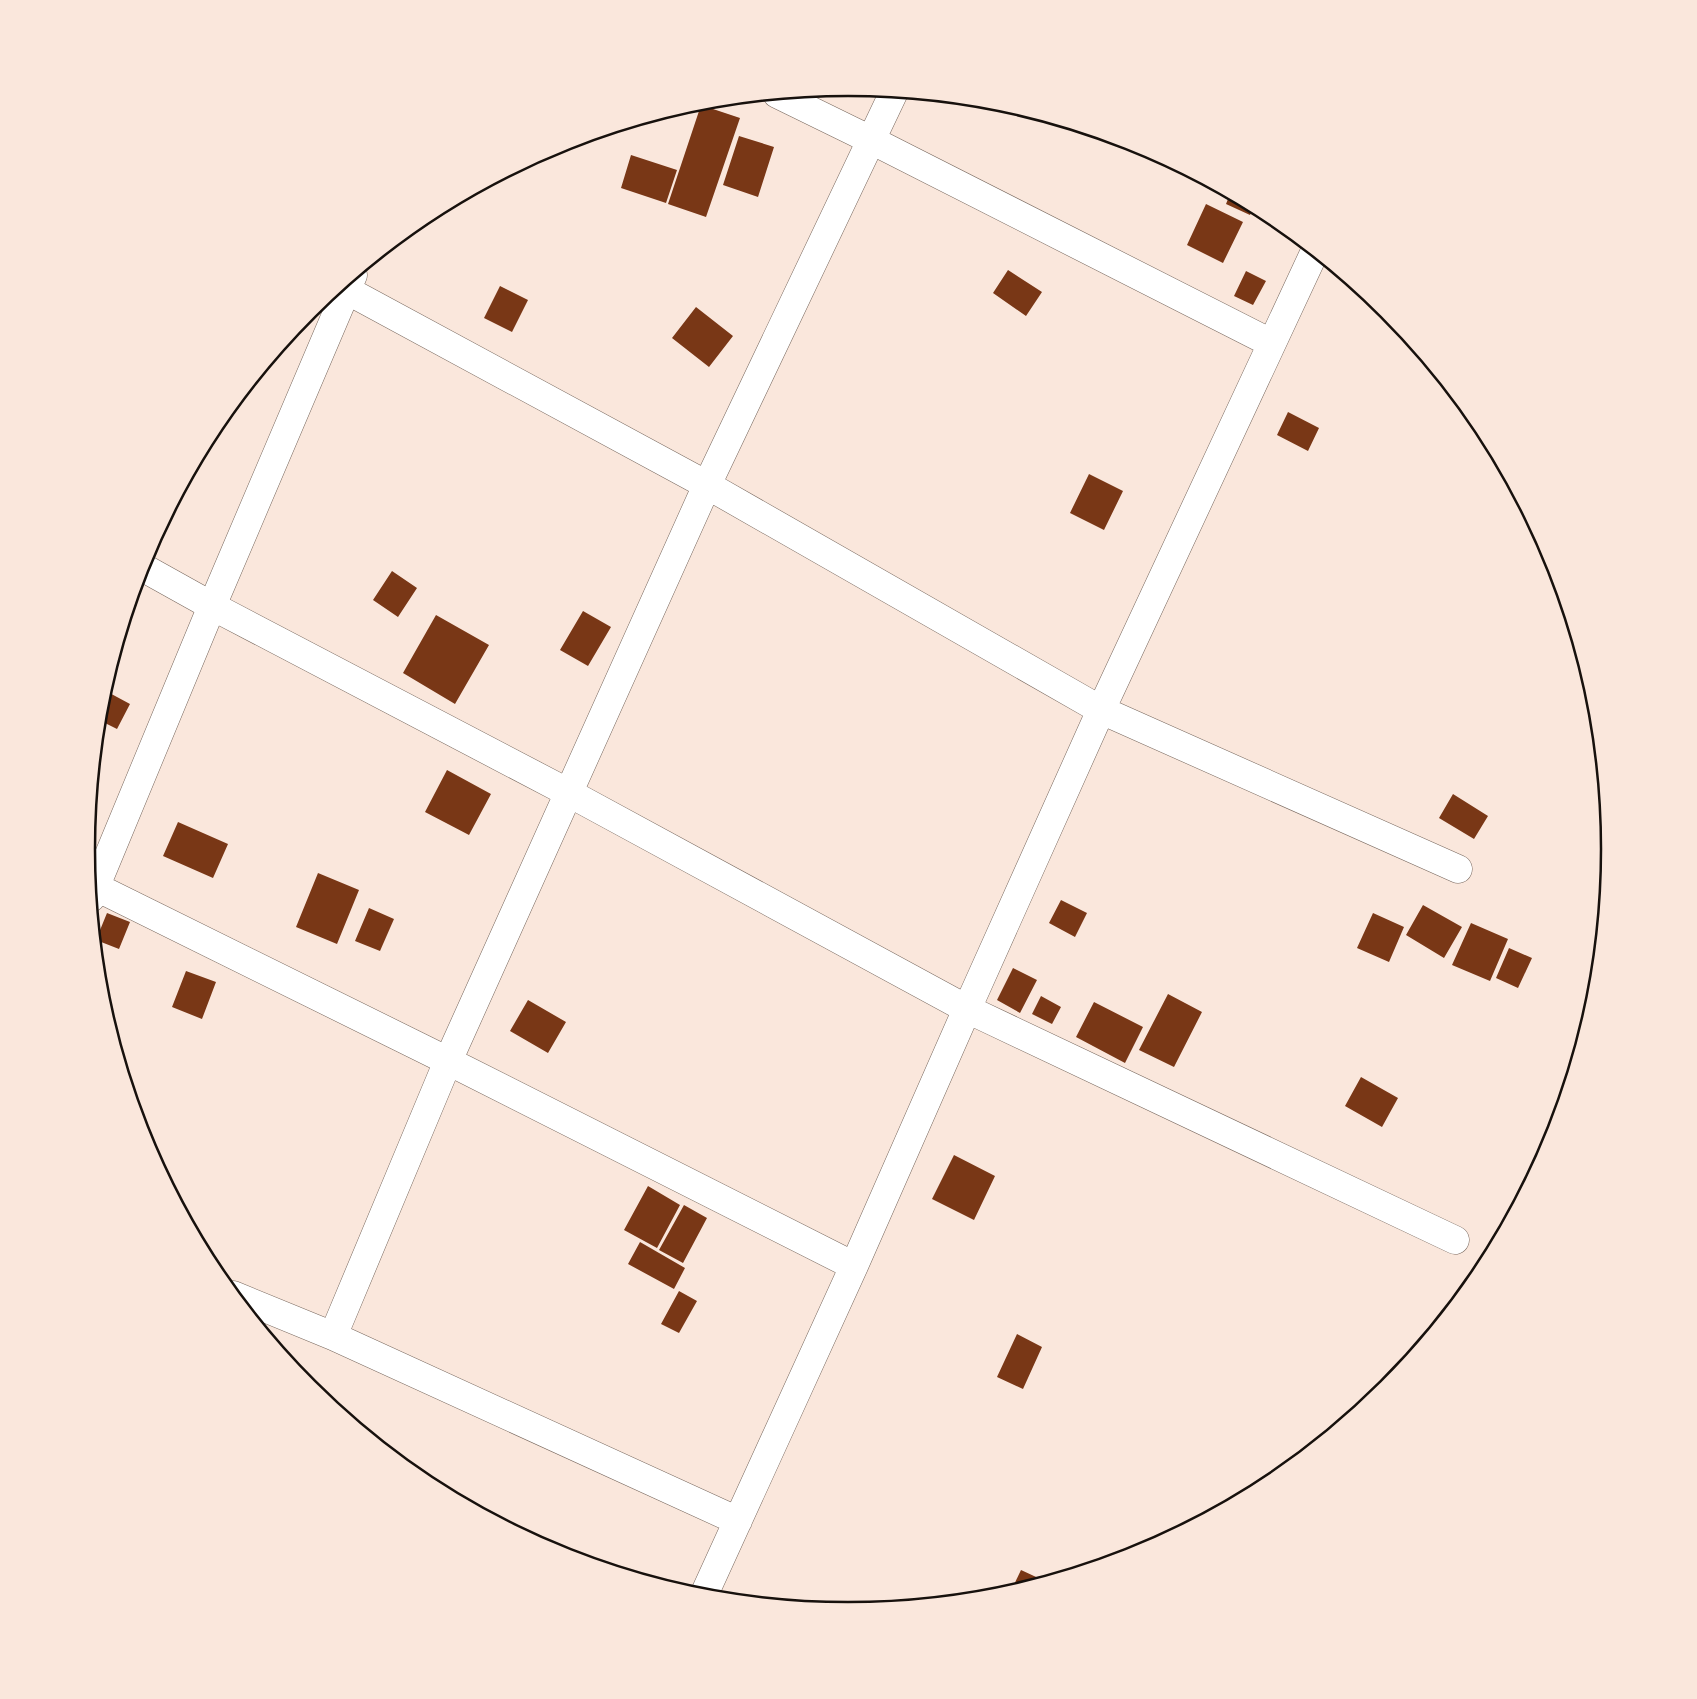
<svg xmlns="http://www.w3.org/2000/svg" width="1697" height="1699" viewBox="0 0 1697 1699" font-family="Mulish,sans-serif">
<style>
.building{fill:#793716}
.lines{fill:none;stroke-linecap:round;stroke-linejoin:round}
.minor-casing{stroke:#77675d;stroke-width:29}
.minor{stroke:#fff;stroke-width:28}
.rim{fill:none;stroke:#17110d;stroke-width:2.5}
</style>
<rect width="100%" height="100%" fill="#fae7dc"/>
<path class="building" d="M701 105 740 118 706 217 668 204Z
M739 136 774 147 758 197 723 185Z
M631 155 677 170 666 203 621 188Z
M1230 194 1254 206 1250 215 1226 204Z
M1206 204 1243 222 1223 263 1187 245Z
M1008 270 1042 292 1026 316 993 293Z
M1246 271 1266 281 1253 305 1234 296Z
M500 286 528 300 512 332 484 318Z
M696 307 733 336 709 367 672 338Z
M1288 412 1319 428 1308 451 1277 435Z
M1089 474 1123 491 1104 530 1070 513Z
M392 571 417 588 398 617 373 600Z
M583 611 611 627 588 666 560 650Z
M436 615 489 645 455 704 403 673Z
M104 690 130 704 117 729 99 720 101 701Z
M447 770 491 794 469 835 425 812Z
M1453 794 1488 816 1474 839 1439 818Z
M178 822 228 844 213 878 163 856Z
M318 873 359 890 337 944 296 927Z
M1061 900 1087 913 1075 937 1049 923Z
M1423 905 1462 927 1444 958 1406 935Z
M369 908 394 919 380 951 355 941Z
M107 913 130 922 119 949 96 940Z
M1373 913 1404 927 1389 962 1357 948Z
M1471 923 1508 939 1490 981 1452 965Z
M1509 948 1532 958 1518 988 1496 978Z
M1013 968 1037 980 1020 1013 997 1000Z
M186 971 216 982 202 1019 172 1007Z
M1168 994 1202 1012 1174 1067 1139 1050Z
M1041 996 1061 1007 1052 1024 1032 1014Z
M528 1000 566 1022 548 1053 510 1031Z
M1094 1002 1143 1027 1125 1063 1076 1037Z
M1361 1077 1398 1098 1382 1127 1345 1106Z
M954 1155 995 1176 974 1220 932 1199Z
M648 1186 680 1205 657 1248 624 1230Z
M684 1205 707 1218 683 1263 659 1250Z
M640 1242 685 1268 674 1289 628 1264Z
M679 1291 697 1301 679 1333 661 1324Z
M1017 1334 1042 1347 1023 1389 997 1377Z
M1021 1570 1047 1582 1010 1593Z"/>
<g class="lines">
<defs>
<path id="minor" d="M777 94 871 140 1271 343
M339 286 707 485 1101 710 1458 869
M142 567 212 606 569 793 967 1009 1455 1240
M90 884 448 1061 854 1266
M91 898 212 606 353 275
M233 1295 333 1336 738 1521
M333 1336 448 1061 707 485 894 92
M703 1597 854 1266 967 1009 1101 710 1315 251"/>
</defs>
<use href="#minor" class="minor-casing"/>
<use href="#minor" class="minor"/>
</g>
<path d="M0 0H1697V1699H0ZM95 849a753 753 0 1 1 1506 0a753 753 0 1 1-1506 0Z" fill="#fae7dc" fill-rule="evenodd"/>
<path class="rim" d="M95 849a753 753 0 1 1 1506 0a753 753 0 1 1-1506 0Z"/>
</svg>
